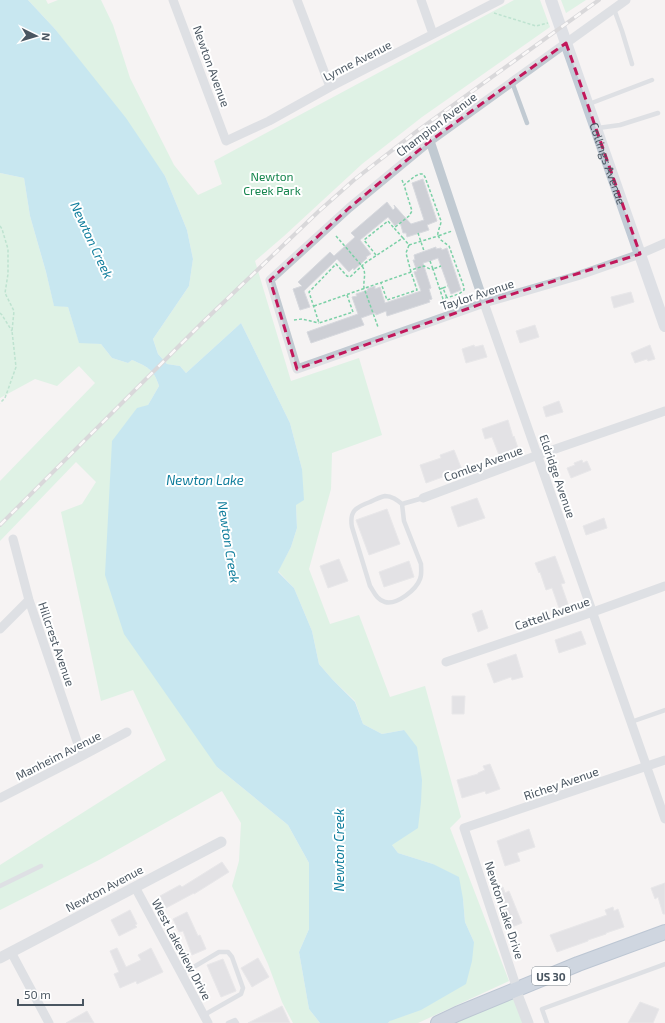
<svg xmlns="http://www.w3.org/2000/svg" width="665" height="1023" viewBox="0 0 665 1023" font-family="'Exo 2',sans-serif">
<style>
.green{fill:#c3f1d5}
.water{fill:#90daee}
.building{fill:#cdcfd5;stroke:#d7d9de}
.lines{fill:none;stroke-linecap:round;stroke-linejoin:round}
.trunk-casing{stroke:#7690ad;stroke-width:16}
.path{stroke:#7ad0a6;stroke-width:1.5;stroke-dasharray:3 2;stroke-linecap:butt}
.service{stroke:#c1cad2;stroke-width:4.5}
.minor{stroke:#c1cad2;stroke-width:9}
.tertiary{stroke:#c1cad2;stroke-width:11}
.secondary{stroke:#c1cbd6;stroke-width:12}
.trunk{stroke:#9fb4c9;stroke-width:14}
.rail-casing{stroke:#b5b8bd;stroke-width:4}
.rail{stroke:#fff;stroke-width:2.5;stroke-dasharray:8;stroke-linecap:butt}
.marked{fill:none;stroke:#c2185b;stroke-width:3;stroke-dasharray:8 5;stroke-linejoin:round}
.labels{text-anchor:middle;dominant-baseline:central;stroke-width:4;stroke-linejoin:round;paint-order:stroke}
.shield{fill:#fff;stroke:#808990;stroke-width:1}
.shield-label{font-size:11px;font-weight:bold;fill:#4a5661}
.street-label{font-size:12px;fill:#4a5661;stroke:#fff}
.park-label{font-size:12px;fill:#17864f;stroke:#fff}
.water-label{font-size:13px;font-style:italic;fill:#0c7c9b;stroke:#fff}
</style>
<rect width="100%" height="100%" fill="#f5f3f3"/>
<path class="green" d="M28 0H46L48 4 58 0H101L113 25 130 78 174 165 198 195 222 184 214 161 514 0H540L550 27 422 117 362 164 284 236 255 261 291 381 359 358 382 435 332 453 331 489 309 569 330 624 359 615 390 697 425 686 461 817 450 828 509 981 418 1023H388L474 942 465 922 463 899 433 864 398 853 392 845 404 730 382 734 363 724 355 701 332 679 319 664 312 631 294 588 278 571 291 547 297 528 296 505 302 469 290 423 241 323 186 373 180 366 167 364 158 354 153 339 189 286 193 259 187 230 165 176 55 29Z
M561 0H586L566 13Z
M0 173 24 178 30 216 46 272 54 305 68 307 79 342 101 344 112 358 128 363 132 360C146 366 154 369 159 386L148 405 217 767 288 825 309 863V929L299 952 309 1009 320 1023H293L282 1002 268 964 232 886 239 861 241 823 222 791 99 860 0 910V865L166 760 133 690 101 701 61 512 82 504 96 482 76 462 0 541V481L95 383 79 366 57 386 35 379 0 398Z
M517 989 529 1023H438Z"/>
<path class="water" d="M0 0H28L55 29 126 118 165 176 187 230 193 259 189 286 153 339 158 354 167 364 180 366 186 373 241 323 290 423 302 469 304 500 296 505 297 528 291 547 278 572 294 588 312 631 319 664 332 679 355 702 363 724 382 734 404 730 417 747 422 780 421 802 418 828 392 845 398 853 433 864 459 877 463 899 465 922 474 942 472 961 466 984 421 1010 390 1021 388 1023H320L309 1009 299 952 309 929V863L288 825 217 767 124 634 105 575 112 441 137 408 148 405 159 386C154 369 146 366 132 360L128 363 112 358 101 344 79 343 68 307 54 306 46 272 30 216 24 178 0 173Z"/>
<path class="building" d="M423 179 437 221 427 225 429 230 407 237 406 233H403L400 222 395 226 388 217 360 240 371 254 366 257 367 258 354 270 353 268 349 272 337 259 304 291 310 307 300 310 293 289 302 286 298 282 330 252 334 256 355 237 351 233 387 202 393 210 395 208 394 205 411 224 424 220 412 183Z
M436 247V249L441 248 442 250 447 248 461 290 451 294 438 258 430 261 423 263 431 288 429 289 432 299 429 300 430 302 387 316 386 311 376 315 375 313 361 318 364 325 311 343 307 332 358 314 352 297 357 296 356 294 368 290 367 289 375 286V289L380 287 385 303 421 291 414 272 417 271 413 260H415L414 255Z
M631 292 634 302 614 308 611 297Z
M535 325 539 337 520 343 516 331Z
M474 345 475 347 483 345 487 357 466 363 462 349Z
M650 345 655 359 648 361 647 359 635 363 631 353Z
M559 401 563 412 546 417 543 407Z
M508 420 513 437 514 436 518 448 499 455 492 437 485 439 482 429Z
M454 450 462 470 426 483 420 465 441 458 440 455Z
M582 460 583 463 587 461 591 470 571 478 567 468 575 465 574 463Z
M477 498 485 518 458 527 451 507Z
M387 509 400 544 369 555 356 520Z
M604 518 607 528 586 535 583 526Z
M555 556 565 583 561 584 568 604 559 608 552 588 546 590 540 572 539 573 535 563Z
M339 559 348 581 328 588 320 566Z
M409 561 414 577 384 587 379 572Z
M482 610 488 628 478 632 472 614Z
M581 631 586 644 559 653 555 640Z
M516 654 523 677 512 680 511 677 494 683 487 664Z
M452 696H465L464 714H452Z
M490 764 500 789 486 794 485 791 462 798 457 780 478 774V773L485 770 483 766Z
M529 829 535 847 517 853 520 861 505 866 497 841Z
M222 862 229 872 194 894V893L166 908 160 896 180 885 182 887Z
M665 883V914H663L658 897 655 899 651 888Z
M503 887 505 893 509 891 522 923 512 927H510L495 890Z
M613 907 614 911 618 909 624 927 606 933V934L588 940V941L557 952 550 935 607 915 605 910Z
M130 910 137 924 135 925 137 927 119 936 111 920Z
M187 912 198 936 200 935 206 949 192 955 183 931 179 932 173 919Z
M117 948 126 967 141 960 138 955 151 948 163 972 137 984 136 981 120 988 114 974 119 972 110 951Z
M258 958 269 977 252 987 241 968Z
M223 959 236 991 221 997 207 965Z
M640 1002 659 1009 653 1023H628Z
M282 1006 290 1023H248Z
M87 1011 94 1023H66Z"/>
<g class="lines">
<defs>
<path id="trunk" d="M438 1023 457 1014 578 964 665 932"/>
</defs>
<use href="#trunk" class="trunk-casing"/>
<path class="path" d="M494 13 536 26 548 23
M402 180 404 185
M0 226 2 229 8 249V274L5 293 14 311 12 331 16 367 5 398 0 403
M418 233 424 251
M336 236 362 266C367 273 363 280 364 288L378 327
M403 238 394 228 409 216 412 211 404 185 415 176 420 174H423L425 177 441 221C441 226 437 231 438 236L452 231
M409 245 438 236 441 240 449 246 464 287V290L459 294 443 299 433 269H430L424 266 411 270
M376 255 364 240 388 221 394 228
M430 261 433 269 441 266
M443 288 448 286
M440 289 443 288 447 298
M347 295 353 312 319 323 309 292 336 264 347 276 350 277 365 263 403 238 409 245 406 253 411 272
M314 306 411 272 417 290 387 300 381 283
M0 313 2 315 12 331
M294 320 302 319 319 323"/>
<path class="service" d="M614 9 622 31 632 64
M512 82 527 123
M589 104 652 80
M598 128 620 125 658 113
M402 504 404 521 421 564C421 568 422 575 420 579 416 590 397 605 385 602 377 600 374 592 370 586L352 527C349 511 356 507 370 502 374 500 380 497 385 496 392 496 397 500 402 504L423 498
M631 722 665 710
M0 886 41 866
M182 974 219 952H228L232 957 243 988 241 994 204 1015
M228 1023 235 1020 237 1023
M547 1023 542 1009 665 964"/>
<path class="minor" d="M173 0 226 141 269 121 330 87 500 0
M297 0 330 87
M421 0 433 34
M626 0 430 141 349 208 270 280 297 369 484 303 577 276 640 254 665 243
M430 141 484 303 665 819
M423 498 538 455 665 411
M13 539 29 600 82 756
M0 629 29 600
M446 662 593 612 665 586
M0 798 82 756 127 732
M135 887 208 1023
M11 952 49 1023
M517 989 464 828 665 760"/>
<path class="tertiary" d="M0 958 221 842
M517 989 518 997 528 1023"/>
<path class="secondary" id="s1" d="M551 0 665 326"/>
<use href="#trunk" class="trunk"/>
<defs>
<path id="rail" d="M0 525 202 323 319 211 354 180 417 131 599 0"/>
</defs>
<use href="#rail" class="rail-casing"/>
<use href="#rail" class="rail"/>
</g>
<path d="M0 0H665V1023H0ZM566 43 640 254 484 303 297 369 270 280 349 208 430 141Z" fill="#f5f3f3" fill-opacity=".55" fill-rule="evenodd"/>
<path class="marked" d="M566 43 640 254 484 303 297 369 270 280 349 208 430 141Z"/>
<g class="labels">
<rect class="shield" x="532" y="967" width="38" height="18" rx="3"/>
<g class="shield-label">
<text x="551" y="976">US 30</text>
</g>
<g class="street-label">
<text transform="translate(357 60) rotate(-27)">Lynne Avenue</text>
<text transform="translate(212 66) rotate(70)">Newton Avenue</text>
<text transform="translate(436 124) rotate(-37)">Champion Avenue</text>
<text stroke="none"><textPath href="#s1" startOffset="173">Collings Avenue</textPath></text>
<text transform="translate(477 294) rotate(-18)">Taylor Avenue</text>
<text transform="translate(483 463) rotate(-20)">Comley Avenue</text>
<text transform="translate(558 476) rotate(71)">Eldridge Avenue</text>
<text transform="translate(552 613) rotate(-19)">Cattell Avenue</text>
<text transform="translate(57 644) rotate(71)">Hillcrest Avenue</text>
<text transform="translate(58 755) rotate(-27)">Manheim Avenue</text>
<text transform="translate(561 783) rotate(-19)">Richey Avenue</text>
<text transform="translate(104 888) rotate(-28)">Newton Avenue</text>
<text transform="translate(505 910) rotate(72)">Newton Lake Drive</text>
<text transform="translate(182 949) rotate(62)">West Lakeview Drive</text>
</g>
<g class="park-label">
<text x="272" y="176">Newton<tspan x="272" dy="14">Creek Park</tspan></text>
</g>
<g class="water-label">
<text transform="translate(92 240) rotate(65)">Newton Creek</text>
<text x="205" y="480">Newton Lake</text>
<text transform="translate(229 542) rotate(81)">Newton Creek</text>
<text transform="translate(339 850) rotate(-90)">Newton Creek</text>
</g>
</g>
<g transform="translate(36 36) rotate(95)" stroke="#ffffff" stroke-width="3" paint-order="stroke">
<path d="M0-3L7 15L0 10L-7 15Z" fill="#4a5661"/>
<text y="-6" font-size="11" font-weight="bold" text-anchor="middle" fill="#4a5661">N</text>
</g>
<path d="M18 999v6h65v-6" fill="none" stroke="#4a5661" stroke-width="2"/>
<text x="24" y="999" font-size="12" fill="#4a5661" stroke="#ffffff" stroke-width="3" paint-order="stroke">50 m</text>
</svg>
